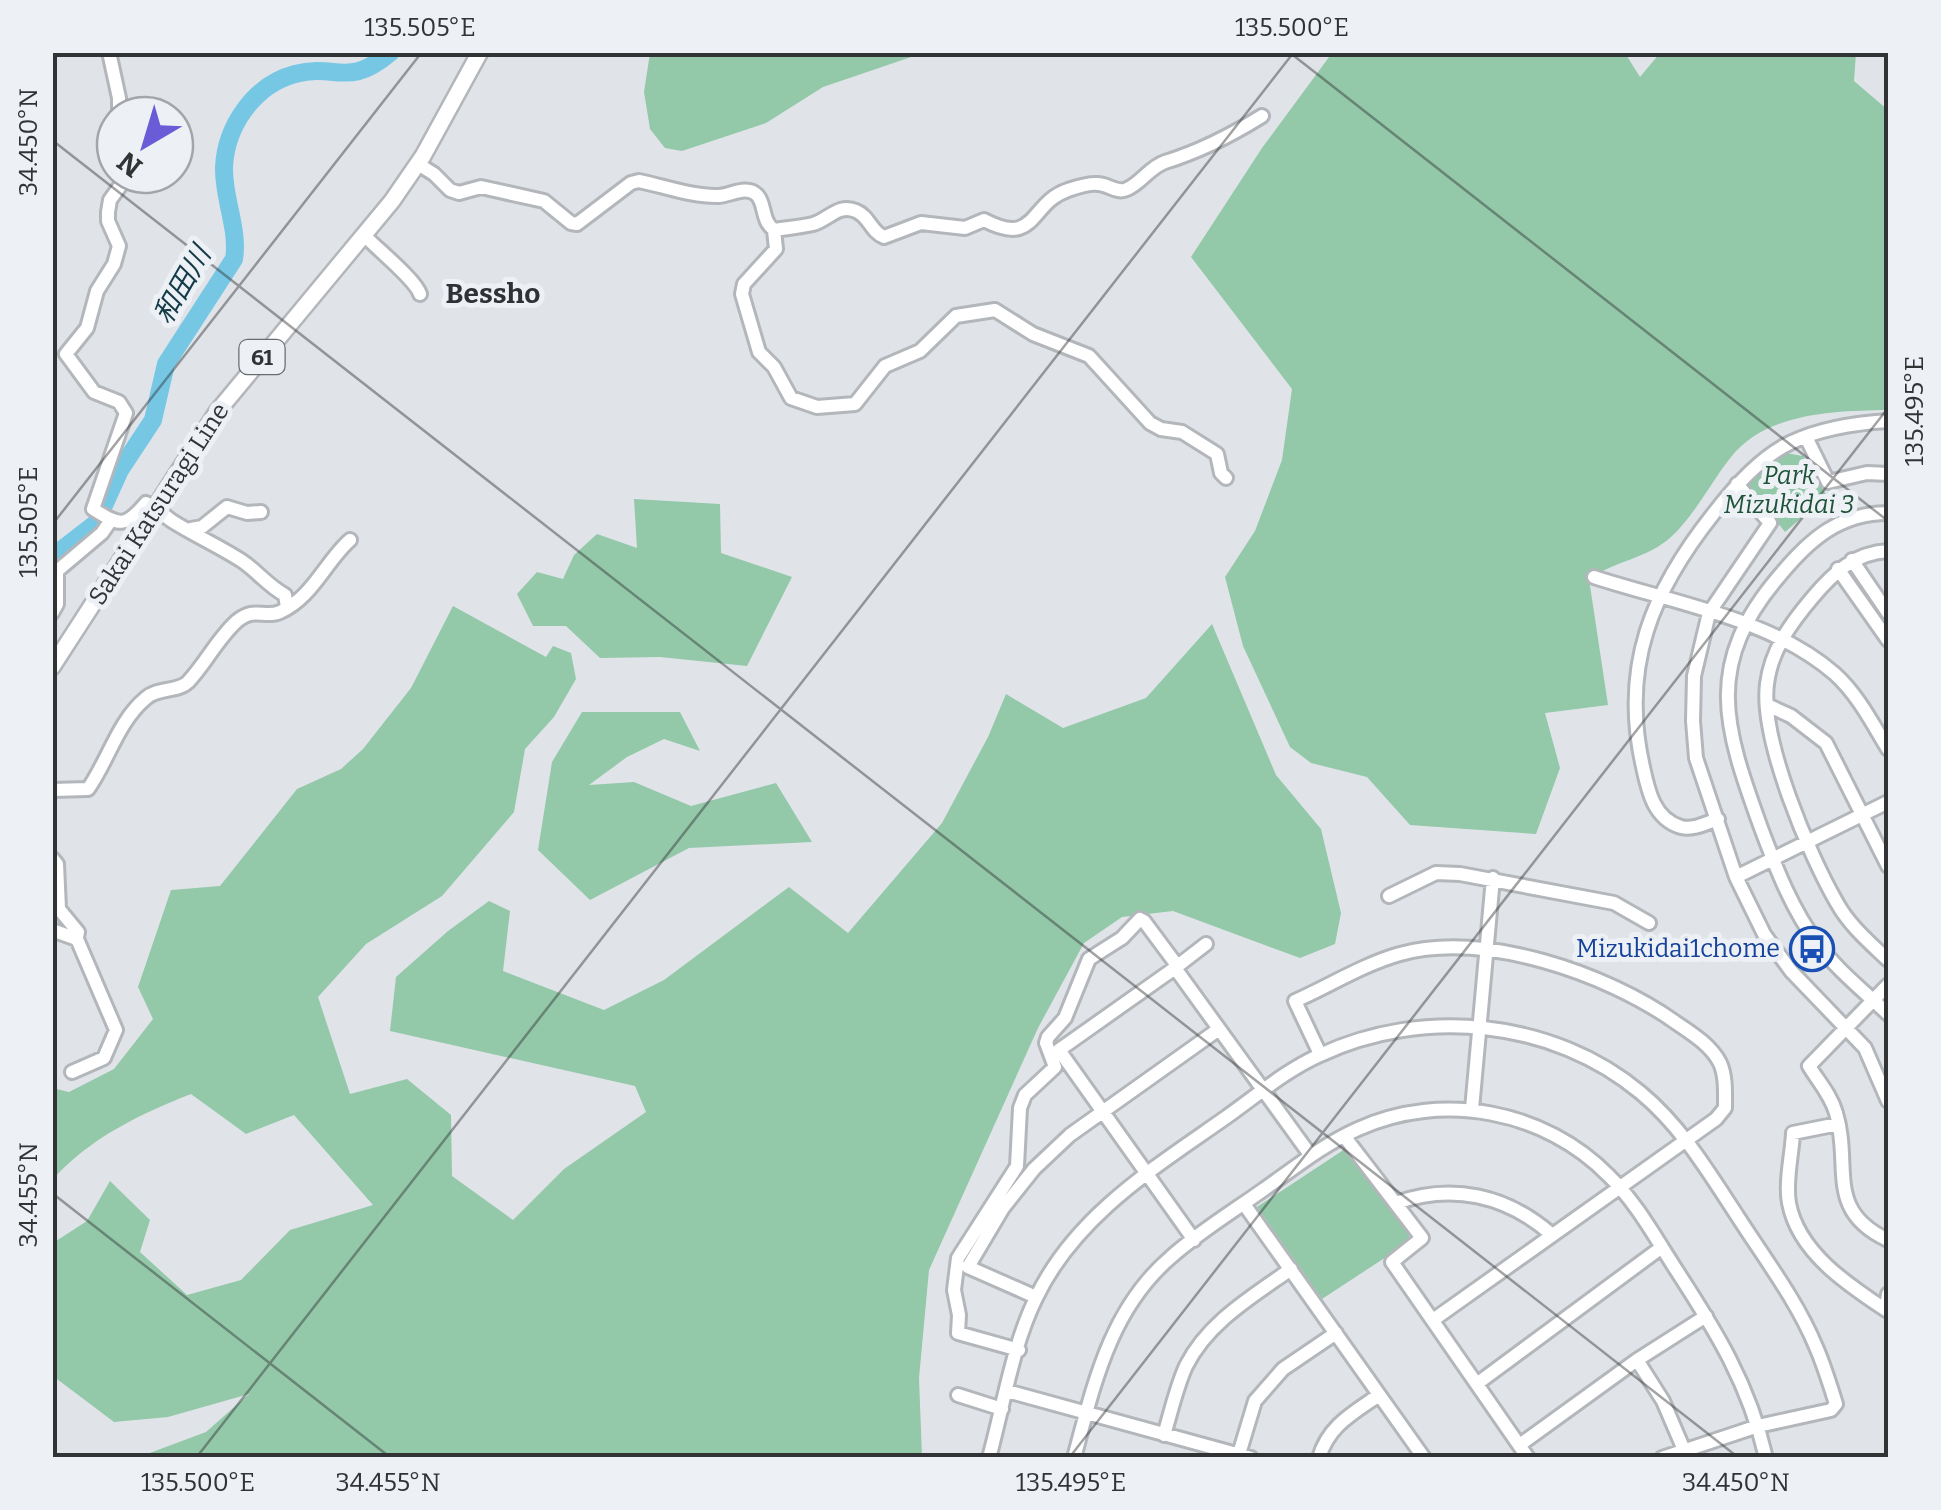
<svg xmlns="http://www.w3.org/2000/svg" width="1941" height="1510" viewBox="0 0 1941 1510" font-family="Bitter,'Noto Sans JP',serif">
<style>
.green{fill:#93c8a9}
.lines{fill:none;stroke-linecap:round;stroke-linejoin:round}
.river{stroke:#76c7e4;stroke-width:18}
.minor-casing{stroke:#b3b7bb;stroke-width:18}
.major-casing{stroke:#b3b7bb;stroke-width:20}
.minor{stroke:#fff;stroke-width:12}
.major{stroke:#fff;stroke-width:15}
.ticks{fill:none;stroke:#323335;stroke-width:2.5;stroke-opacity:0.45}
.labels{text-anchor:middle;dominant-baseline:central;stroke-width:10;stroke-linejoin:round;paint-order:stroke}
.shield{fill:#edf1f6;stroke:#6a6c6f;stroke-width:2.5}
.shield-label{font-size:22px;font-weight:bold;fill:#323335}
.park-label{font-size:25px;font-style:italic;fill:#1f5338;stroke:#edf1f6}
.street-label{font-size:25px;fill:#323335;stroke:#edf1f6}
.transit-label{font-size:25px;fill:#164399;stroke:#edf1f6;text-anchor:end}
.water-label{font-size:28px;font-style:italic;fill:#153b48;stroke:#edf1f6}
.neighbourhood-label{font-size:28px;font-weight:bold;fill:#2e3135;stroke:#edf1f6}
.neatline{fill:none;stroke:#323335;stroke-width:4}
.ticks-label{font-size:25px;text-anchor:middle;fill:#323335}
</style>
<rect width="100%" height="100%" fill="#e0e4e9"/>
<path class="green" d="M650 53V52L923 53 823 87 766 123 682 151 665 148 650 129 644 92Z
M1332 53H1625L1640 77 1660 53H1856L1854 81 1888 110V410C1836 411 1766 412 1731 457 1711 482 1695 515 1671 537 1648 558 1615 561 1589 579L1608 705 1545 713 1560 768 1536 834 1410 825 1367 777 1311 763 1290 747 1243 646 1225 577 1255 531 1282 460 1292 389 1191 257 1262 148Z
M1785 453 1803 456 1827 496 1785 532 1745 482Z
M634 499 720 504 721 553 792 577 747 666 660 657 600 658 566 626H533L517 594 537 572 563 579 574 555 597 534 637 548Z
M453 606 546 657 553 646 571 653 576 679 554 717 525 749 514 812 442 896 366 944 318 997 350 1094 407 1079 451 1115 452 1176 513 1220 564 1169 646 1112 635 1086 390 1031 396 977 448 931 489 901 510 911 503 971 604 1010 664 980 789 887 848 933 942 823 988 737 1006 694 1063 728 1146 698 1212 624 1276 775 1321 829 1341 913 1335 944 1300 958 1173 911 1122 917 1084 943 1038 1028 929 1270 919 1378 922 1457H139L206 1432 249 1394 168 1417 114 1422 53 1376V1243L87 1221 110 1181 150 1220 140 1252 187 1295 241 1280 290 1230 373 1205 294 1115 246 1134 191 1094C140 1114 90 1138 53 1179L52 1088 69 1092 114 1069 153 1019 138 987 171 890 220 886 297 789 341 769 363 749 411 688Z
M582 712H680L700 751 664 739 627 757 589 785 634 782 691 806 776 783 812 842 689 848 590 900 538 850 552 762Z
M1348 1147 1412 1240 1322 1299 1257 1207Z"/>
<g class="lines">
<path class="river" d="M52 557 96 523 120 470 153 420 166 364 234 259C239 229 223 198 224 167 226 126 254 85 295 74 338 63 347 89 391 52"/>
<defs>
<path id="minor" d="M109 52 119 98V115
M418 164 434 174 450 190 459 193 481 187 544 201 571 223 577 224 631 183 639 181C664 186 693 197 719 196 731 195 747 185 757 195 766 205 761 220 774 230 787 228 800 227 813 224 828 220 839 203 856 211 869 216 871 232 884 237L921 223 965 228 984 220C1037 248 1029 203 1068 190 1077 187 1088 183 1098 184 1108 184 1117 194 1127 189 1141 183 1150 167 1165 162 1201 151 1230 136 1262 116
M128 175 110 200 108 212V221L119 246 114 264 97 291 87 328 66 354 94 392 119 402 126 413 93 509C120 526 125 528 146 503 156 507 163 515 172 521 194 535 219 546 242 561 257 571 268 586 285 595L287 607
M774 230 776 249 744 284 742 294 759 352 774 367 791 398 817 407 855 404 885 366 920 351 956 316 995 310 1033 334 1089 356 1150 423 1161 429 1182 432 1217 454 1221 473 1226 478
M364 235C377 249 416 280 420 294
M1806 437 1828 482 1867 473 1888 474
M1737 484 1770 523 1709 613 1694 676 1693 721 1696 758 1736 877 1764 934 1791 971 1865 1048 1888 1101
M1888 513C1840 513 1810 539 1781 574 1703 664 1724 726 1761 828 1776 868 1792 910 1818 944 1837 970 1865 992 1888 1014
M191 529 202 527 227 507 247 513 261 512
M1888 551C1855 553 1834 572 1813 597 1791 623 1771 650 1767 684 1760 739 1809 855 1837 903 1849 925 1870 943 1888 960
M1852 560 1888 613
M1838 569 1888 640
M1594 577C1673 603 1771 618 1835 674 1858 695 1872 723 1888 749
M52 613 57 604V571L102 533 111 520
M1767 705 1791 716 1826 743 1888 866
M52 790 88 789C108 761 118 721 146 698 158 687 178 692 188 682 206 663 217 639 237 621 255 606 264 619 280 612 312 598 326 561 350 540
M1718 819C1706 823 1694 830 1681 827 1654 819 1648 791 1643 767 1620 666 1652 591 1714 513 1734 487 1761 456 1792 442 1822 428 1856 423 1888 421
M52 858 57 864 59 909 78 932 77 937
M1736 877 1888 802
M1389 896 1436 873 1460 874 1614 903 1649 923
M52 930 77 939 116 1030 104 1058 72 1072
M1888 985 1809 1066C1818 1081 1831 1095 1836 1113 1852 1166 1824 1210 1888 1240
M1320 1054 1295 1001C1329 986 1364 964 1400 954 1484 931 1606 973 1675 1022 1690 1032 1711 1045 1720 1063 1726 1076 1725 1093 1725 1108L1716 1119 1433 1320
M1472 1109 1493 878
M1838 1124 1793 1133C1792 1155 1785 1182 1789 1203 1798 1252 1848 1285 1886 1310L1888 1294
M1344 1136 1422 1238 1392 1262 1528 1458
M1396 1203C1452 1183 1506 1195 1551 1234
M1244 1204 1424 1458
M1194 1240 1059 1050 1175 968 1311 1156
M1036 1297 968 1267 1003 1208 1034 1169 1070 1135 1219 1029
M1019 1350 958 1333 959 1315 954 1290 958 1258 1017 1166 1020 1108 1025 1095 1055 1067 1046 1043 1048 1037 1065 1018 1089 959 1122 938 1140 919 1144 921 1176 964 1175 968 1206 944
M1637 1360 1663 1401 1684 1450
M1478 1383 1662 1247
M1007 1391 1251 1458
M958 1395 1002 1409
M1164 1435C1171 1412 1176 1388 1186 1366 1208 1322 1253 1296 1291 1269
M1521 1444 1637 1360 1706 1316
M1239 1454 1255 1401 1283 1369 1336 1333
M989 1458C1003 1407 1013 1344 1036 1298 1075 1216 1154 1168 1225 1118 1255 1097 1286 1070 1320 1055 1422 1007 1553 1019 1641 1093 1682 1127 1709 1173 1738 1217 1765 1259 1797 1301 1816 1347 1824 1365 1830 1385 1836 1404L1831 1410 1758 1426 1662 1458
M1074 1458C1094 1384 1110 1309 1171 1257 1199 1232 1232 1212 1263 1190 1293 1169 1324 1144 1358 1129 1442 1091 1545 1110 1609 1176 1636 1202 1655 1237 1675 1268 1716 1331 1749 1384 1766 1458
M1319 1458C1328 1426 1353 1413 1379 1395"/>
<path id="major" d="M52 667 217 412 392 201 423 156 480 52"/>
</defs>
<use href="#minor" class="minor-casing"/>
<use href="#major" class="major-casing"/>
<use href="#minor" class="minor"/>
<use href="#major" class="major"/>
</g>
<path class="ticks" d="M1289 52 1888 521M52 140 1739 1458M52 525 422 52M52 1193 391 1458M196 1458 1294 52M1069 1458 1888 408"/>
<defs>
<symbol id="bus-ring" viewBox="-11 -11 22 22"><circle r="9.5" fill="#edf1f6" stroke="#1a4fb4" stroke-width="1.5"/><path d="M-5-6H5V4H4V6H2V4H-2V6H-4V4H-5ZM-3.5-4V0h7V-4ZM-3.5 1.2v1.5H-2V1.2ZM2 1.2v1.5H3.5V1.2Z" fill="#1a4fb4"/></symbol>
</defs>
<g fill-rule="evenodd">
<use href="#bus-ring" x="1787" y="924" width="50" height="50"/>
</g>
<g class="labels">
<rect class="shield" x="239.5" y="340" width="45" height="34" rx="8"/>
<g class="shield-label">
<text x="262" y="357">61</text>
</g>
<g class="park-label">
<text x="1789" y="476">Park<tspan x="1789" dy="29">Mizukidai 3</tspan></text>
</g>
<g class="street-label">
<text transform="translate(159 504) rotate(-57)">Sakai Katsuragi Line</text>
</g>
<g class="transit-label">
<text x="1780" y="949">Mizukidai1chome</text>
</g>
<g class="water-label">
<text transform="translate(182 285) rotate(-60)">和田川</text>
</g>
<g class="neighbourhood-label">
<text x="493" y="293">Bessho</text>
</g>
</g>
<rect width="1941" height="1510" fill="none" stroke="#edf1f6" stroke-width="110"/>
<g transform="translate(145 145) rotate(218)"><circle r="48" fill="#edf1f6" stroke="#a2a5a9" stroke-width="2.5"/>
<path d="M0-8L18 38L0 25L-18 38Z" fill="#6a5cd6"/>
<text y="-15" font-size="28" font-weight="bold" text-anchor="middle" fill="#323335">N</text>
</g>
<rect x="55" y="55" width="1831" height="1400" class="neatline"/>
<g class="ticks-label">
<text x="420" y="36">135.505°E</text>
<text x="1292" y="36">135.500°E</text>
<text transform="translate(28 142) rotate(-90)" y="9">34.450°N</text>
<text transform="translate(1914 411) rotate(-90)" y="9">135.495°E</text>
<text transform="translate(28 522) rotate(-90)" y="9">135.505°E</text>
<text transform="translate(28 1195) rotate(-90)" y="9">34.455°N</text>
<text x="198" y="1491">135.500°E</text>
<text x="388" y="1491">34.455°N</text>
<text x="1071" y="1491">135.495°E</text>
<text x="1736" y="1491">34.450°N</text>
</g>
</svg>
